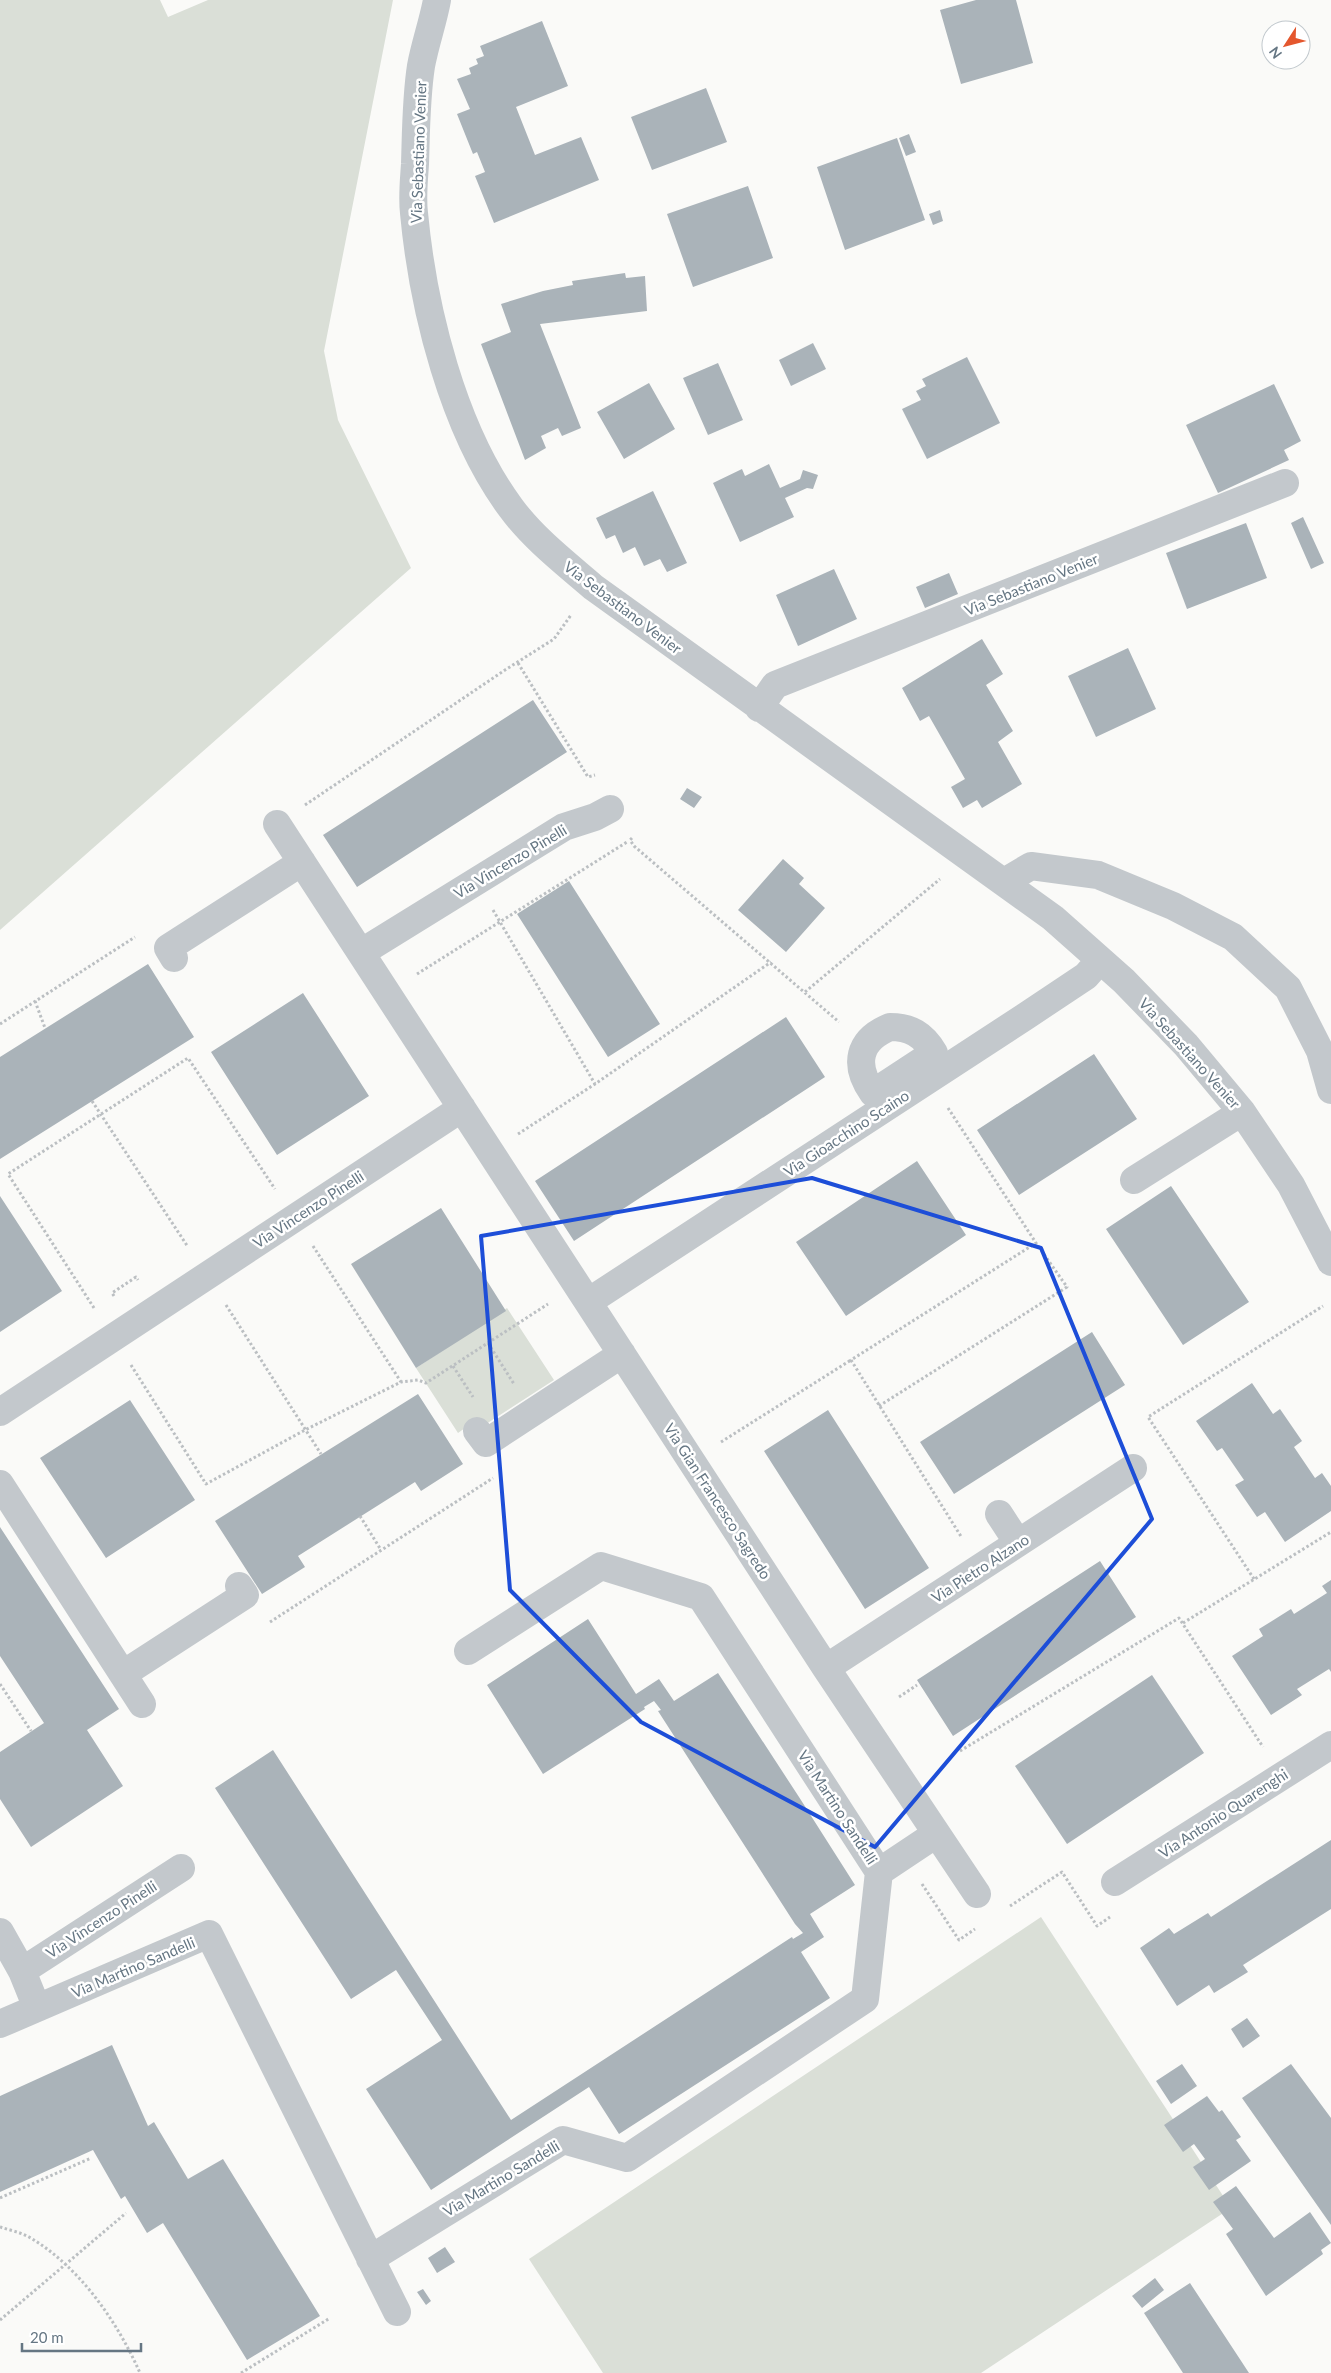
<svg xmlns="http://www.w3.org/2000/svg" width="1331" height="2373" viewBox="0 0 1331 2373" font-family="Lato,sans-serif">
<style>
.green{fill:#dadfd7}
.building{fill:#aab3b9}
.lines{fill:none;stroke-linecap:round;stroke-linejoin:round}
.path{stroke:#bbbfc2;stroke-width:3;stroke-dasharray:2.5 2.5;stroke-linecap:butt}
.minor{stroke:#c3c8cc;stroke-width:28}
.marked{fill:none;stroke:#1d4ed8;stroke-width:4;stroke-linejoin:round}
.labels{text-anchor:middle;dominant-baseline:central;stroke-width:5;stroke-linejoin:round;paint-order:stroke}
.street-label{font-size:15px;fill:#657683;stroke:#fff}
</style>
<rect width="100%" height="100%" fill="#fafaf8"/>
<path class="green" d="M0 0H160L168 17 208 0H393L324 351 338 420 411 568 0 930Z
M507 1308 554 1380 469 1435 465 1428 458 1433 416 1368Z
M1041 1917 1231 2208 981 2373H603L529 2259Z"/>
<path class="building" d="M976 0H1016L1033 63 961 84 940 10Z
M542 21 568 86 516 107 535 155 581 137 599 180 494 223 475 176 485 172 477 152 473 154 457 114 470 109 457 79 471 74 469 68 478 64 476 59 484 56 480 46Z
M706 88 727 142 652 170 631 117Z
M909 134 916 152 906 156 899 138Z
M897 138 925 220 845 250 817 167Z
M748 186 773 258 693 287 667 214Z
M940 210 943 221 933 225 929 214Z
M625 273 626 278 645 276 647 311 540 324 581 428 562 436 558 428 541 436 546 448 525 460 481 344 511 332 501 304 543 291 573 285 572 281Z
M813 343 826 369 791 386 779 360Z
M967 357 1000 423 927 459 902 409 921 400 916 391 926 386 922 379Z
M718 363 743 420 708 435 683 378Z
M649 383 675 429 624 459 597 412Z
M1274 384 1301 441 1284 450 1289 460 1218 493 1186 425Z
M769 464 780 488 800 479 803 470 818 475 813 489 807 488 785 498 794 517 740 542 713 483 742 469 745 476Z
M653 491 687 563 667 572 660 559 644 566 635 547 623 553 615 535 606 539 596 518Z
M1303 517 1324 563 1311 569 1291 523Z
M1246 523 1267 578 1187 609 1166 553Z
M834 569 857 619 798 646 776 595Z
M949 573 958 594 925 608 916 587Z
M982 639 1003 674 986 685 1013 731 998 742 1022 784 982 808 977 800 963 808 951 787 965 779 929 716 920 721 902 688Z
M1128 648 1156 709 1096 737 1068 676Z
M533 700 567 752 357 887 323 835Z
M687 788 702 797 694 808 680 799Z
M783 859 804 878 799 884 825 908 786 952 738 910Z
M569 881 660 1024 608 1057 517 914Z
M148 964 194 1037 0 1159V1057Z
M303 993 369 1096 277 1155 211 1052Z
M786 1017 825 1077 574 1241 535 1181Z
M1094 1054 1137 1119 1019 1195 977 1130Z
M917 1161 966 1235 846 1316 796 1242Z
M1171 1186 1249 1302 1183 1345 1106 1229Z
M0 1196 62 1291 0 1332Z
M441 1208 506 1311 416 1368 351 1264Z
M1092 1332 1125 1385 954 1494 920 1442Z
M1252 1383 1273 1414 1280 1409 1302 1441 1294 1447 1315 1478 1322 1473 1331 1486V1511L1285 1542 1265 1512 1257 1517 1235 1485 1244 1480 1222 1448 1217 1451 1196 1421Z
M418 1394 463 1464 421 1491 415 1482 298 1556 305 1567 262 1594 215 1521Z
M130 1400 195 1500 106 1558 40 1458Z
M828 1410 929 1568 865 1609 764 1451Z
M0 1527 119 1709 87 1730 123 1786 31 1847 0 1799V1752L44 1723 0 1656Z
M1100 1561 1136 1617 953 1736 917 1680Z
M1331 1580V1672L1329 1669 1297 1689 1302 1695 1271 1715 1232 1656 1263 1636 1259 1629 1291 1609 1294 1614 1327 1593 1322 1586Z
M588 1619 636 1694 659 1679 674 1701 718 1673 799 1797 855 1885 810 1914 824 1937 801 1952 830 1998 619 2134 589 2087 431 2190 366 2089 442 2040 396 1970 351 1999 215 1788 273 1750 511 2120 792 1937 793 1939 803 1933 795 1924 658 1711 661 1710 654 1701 644 1707 645 1709 543 1774 487 1685Z
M1152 1675 1204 1753 1067 1844 1015 1766Z
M1331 1840V1909L1243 1965 1248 1972 1214 1993 1209 1985 1177 2006 1140 1948 1169 1928 1174 1934 1208 1913 1211 1917Z
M1247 2018 1260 2036 1243 2048 1231 2029Z
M112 2045 148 2126 154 2122 188 2179 223 2159 320 2316 247 2360 163 2223 147 2233 125 2196 121 2199 93 2150 0 2192V2096Z
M1182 2064 1197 2086 1171 2104 1156 2081Z
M1291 2064 1331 2118V2225L1242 2098Z
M1207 2096 1219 2112 1222 2110 1241 2137 1236 2140 1251 2161 1209 2190 1193 2167 1205 2159 1194 2144 1183 2152 1164 2125Z
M1236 2186 1274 2238 1310 2212 1331 2243 1321 2250 1323 2254 1266 2296 1226 2234 1233 2229 1213 2202Z
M445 2247 455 2262 437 2273 428 2258Z
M1155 2278 1164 2290 1142 2308 1132 2296Z
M1190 2283 1249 2373H1183L1144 2313Z
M423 2289 431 2301 426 2305 417 2292Z"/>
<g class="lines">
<path class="path" d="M518 663 588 777 595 775
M305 805 505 670 554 639 571 615
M632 838 630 840 634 846 839 1022
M493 910 595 1084
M417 974 627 842
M805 992 940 879
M35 1001 45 1028
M0 1024 135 937
M92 1101 188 1247
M948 1108 1036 1243 851 1360 962 1538
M518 1134 595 1084 771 962
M313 1246 401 1382
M114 1296 112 1293 136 1277 138 1280
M226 1305 321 1454
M94 1308 8 1174 188 1058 275 1189
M488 1343 514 1384
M131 1365 206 1484 305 1430 401 1382 418 1380 426 1383 548 1304
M453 1366 473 1397
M879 1406 1067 1287 1036 1243
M721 1442 851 1360
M360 1516 381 1550
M1254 1579 1148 1417 1323 1306
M270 1622 493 1478
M1183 1623 1331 1532
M0 1684 31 1731
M899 1697 917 1685
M960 1751 1179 1618 1263 1747
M922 1884 959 1940 975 1929
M1010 1906 1062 1872 1097 1926 1110 1917
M0 2198 91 2158
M0 2227C9 2230 20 2232 29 2237 79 2266 117 2321 140 2373
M0 2320 126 2213
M241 2373 330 2318"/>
<path class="minor" d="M437 0C433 22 425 44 421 66 416 98 416 132 415 164 414 180 412 197 414 213 423 309 453 430 511 508 533 538 564 562 593 587L1053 918 1124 981 1186 1045 1242 1112 1291 1185 1331 1262
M759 708 775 685 1285 483
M277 824 826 1668 977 1894
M1004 882 1031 866 1098 875 1173 906 1233 937 1288 988 1320 1051 1331 1090
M362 952 564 827 595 817 610 809
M174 958 168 948 302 862
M890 1027C910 1027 923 1034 934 1053L873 1093C853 1065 858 1040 890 1027Z
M1134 1180 1242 1112
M588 1302 1026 1016 1086 976 1100 960
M0 1412 462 1108
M477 1431 486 1443 622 1354
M0 1484 142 1704
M999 1514 1018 1543
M826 1668 1133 1468
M123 1674 245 1595 239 1586
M879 1872 936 1834
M1115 1882 1331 1745
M0 1932 22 1971 37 2008
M22 1971 181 1868
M0 2024 209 1934 397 2312
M370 2259 563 2140 627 2158 865 1999 879 1872 701 1597 601 1566 468 1651"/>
</g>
<path class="marked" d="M812 1178 1041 1248 1152 1519 875 1847 641 1722 510 1590 481 1236Z"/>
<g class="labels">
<g class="street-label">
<text transform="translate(418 152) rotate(-88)">Via Sebastiano Venier</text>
<text transform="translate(1031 584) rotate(-22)">Via Sebastiano Venier</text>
<text transform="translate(623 607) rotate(37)">Via Sebastiano Venier</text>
<text transform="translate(510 861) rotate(-31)">Via Vincenzo Pinelli</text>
<text transform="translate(1190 1053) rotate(48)">Via Sebastiano Venier</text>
<text transform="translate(846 1133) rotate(-33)">Via Gioacchino Scaino</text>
<text transform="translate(308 1209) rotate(-33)">Via Vincenzo Pinelli</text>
<text transform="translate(718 1501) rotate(57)">Via Gian Francesco Sagredo</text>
<text transform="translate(980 1568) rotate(-33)">Via Pietro Alzano</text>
<text transform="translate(838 1807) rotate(57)">Via Martino Sandelli</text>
<text transform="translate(1223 1813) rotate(-33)">Via Antonio Quarenghi</text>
<text transform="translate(101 1919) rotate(-33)">Via Vincenzo Pinelli</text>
<text transform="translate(133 1967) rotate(-23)">Via Martino Sandelli</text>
<text transform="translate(501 2178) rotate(-31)">Via Martino Sandelli</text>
</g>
</g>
<g transform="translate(1286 45) rotate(234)"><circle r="24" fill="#ffffff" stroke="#c1c8cd"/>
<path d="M0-4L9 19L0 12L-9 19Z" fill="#e4572e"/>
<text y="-8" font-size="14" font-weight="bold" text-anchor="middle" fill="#657683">N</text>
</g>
<path d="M22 2343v8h119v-8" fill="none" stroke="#657683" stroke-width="2.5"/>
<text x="30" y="2343" font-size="15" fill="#657683" stroke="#ffffff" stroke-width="4" paint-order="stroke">20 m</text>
</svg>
